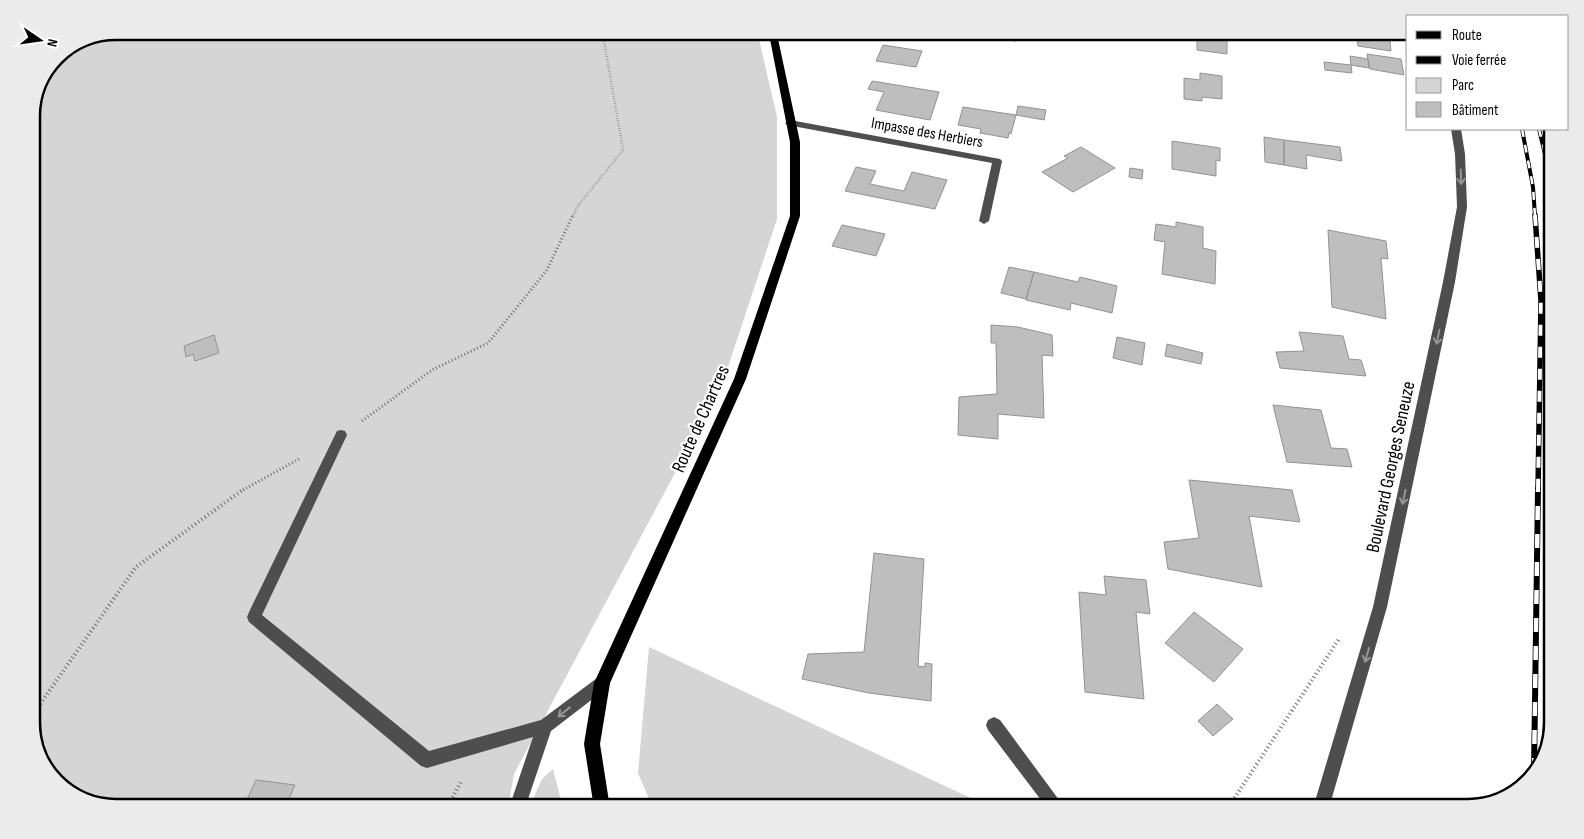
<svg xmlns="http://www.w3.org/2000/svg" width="1584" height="839" viewBox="0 0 1584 839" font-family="'Sofia Sans Condensed',sans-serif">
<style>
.green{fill:#d5d5d5}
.building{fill:#bebebe;stroke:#929292}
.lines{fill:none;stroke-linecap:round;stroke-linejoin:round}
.path-far2{stroke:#707070;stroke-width:2.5;stroke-dasharray:0.5 2;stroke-linecap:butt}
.path-far1{stroke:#707070;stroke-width:3;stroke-dasharray:1 2.5;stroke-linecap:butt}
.path{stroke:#707070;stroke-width:4;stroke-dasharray:1 3;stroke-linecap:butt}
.minor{fill:#4e4e4e;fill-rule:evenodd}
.major{fill:#000;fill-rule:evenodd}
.rail-far2-casing{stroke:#000;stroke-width:4}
.rail-far1-casing{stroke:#000;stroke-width:5.5}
.rail-casing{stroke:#000;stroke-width:6}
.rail-far2{stroke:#fff;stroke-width:2.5;stroke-dasharray:8;stroke-linecap:butt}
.rail-far1{stroke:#fff;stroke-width:4;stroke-dasharray:11;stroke-linecap:butt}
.rail{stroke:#fff;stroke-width:4.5;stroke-dasharray:14;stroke-linecap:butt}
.oneway{stroke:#959595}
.labels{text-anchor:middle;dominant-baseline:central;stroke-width:4.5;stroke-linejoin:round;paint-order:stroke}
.far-street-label{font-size:16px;fill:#000;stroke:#fff}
.street-label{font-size:19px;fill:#000;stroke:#fff}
.rim{fill:none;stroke:#000;stroke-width:2.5}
</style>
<rect width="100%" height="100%" fill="#fff"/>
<path class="green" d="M758 35 777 117V219L722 385 514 774 508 808H116L78 799 45 770 31 729V111L56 56 84 38Z
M649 647 992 808H653L638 773Z
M553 769 563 808H529L542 779Z"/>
<path class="building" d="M1356 32H1389L1391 51 1358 46Z
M1017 33 1016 41 961 36V34Z
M1107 33H1128V37L1120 40 1106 38Z
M1197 33 1227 36V54L1197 50Z
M883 45 922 51 916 67 876 61Z
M1367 54 1401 59 1404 75 1370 69Z
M1350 56 1368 59 1369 68 1351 65Z
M1324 62 1351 65 1352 73 1325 70Z
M1200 73 1222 76V99L1202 97V101L1184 99V78L1200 80Z
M872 81 939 92 930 120 876 110 884 92 868 89Z
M1018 106 1046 110 1044 120 1016 115 1011 134 1009 133 1008 138 980 133 981 129 958 125 963 107 1016 115Z
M1264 137 1284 140V165L1265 162Z
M1284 140 1340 147 1342 161 1306 155 1307 169 1284 165Z
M1172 141 1220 148V161L1216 160V176L1172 169Z
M1081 147 1115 168 1073 192 1042 172 1068 158 1064 156Z
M856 167 876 171 870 184 904 191 912 172 947 180 935 209 845 191Z
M1130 168 1143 170 1142 179 1129 177Z
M1176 222 1203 227V248L1216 251 1215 284 1162 274 1165 242 1154 240 1156 224 1176 227Z
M842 225 885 234 876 256 832 246Z
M1328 230 1386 241 1388 259 1381 258 1386 319 1332 307Z
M1009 267 1034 272 1026 299 1001 293Z
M1034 272 1078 282 1080 277 1117 286 1112 313 1071 303 1070 310 1026 300Z
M991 325 1018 327 1052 335 1053 356 1042 355 1044 418 998 414V439L958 435 959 397 997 394 996 343H991Z
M1299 332 1343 336 1349 359 1361 360 1366 376 1280 368 1276 352 1304 351Z
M214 335 219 353 195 361 193 354 186 357 184 346Z
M1117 337 1145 343 1142 365 1113 358Z
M1167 344 1203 353 1201 364 1165 356Z
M1273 405 1321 410 1331 448 1347 449 1352 467 1287 462Z
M1189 480 1292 490 1300 522 1249 516 1262 587 1168 569 1164 542 1199 538Z
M874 553 924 559 918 666 925 667V663L932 664 931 701 869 693 802 679 808 654 864 652Z
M1104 576 1146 580 1150 614 1136 612 1144 699 1085 692 1079 592 1106 595Z
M1194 612 1243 649 1214 682 1165 643Z
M1217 704 1233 719 1213 736 1198 721Z
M256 780 295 785 285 808H243Z"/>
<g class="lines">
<path class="path-far2" d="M573 216 577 207 623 150 603 35"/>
<path class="path-far1" d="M362 421 432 370 488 343 547 270 573 215
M243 490 299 459"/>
<path class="path" d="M31 717 136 567 244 489
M447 808 462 780
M1228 808 1339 639"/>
<path class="minor" d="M790 120 1000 159 1002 161 989 221 984 224 979 221 992 163 787 125 785 123Z
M1451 129H1461L1465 154 1467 207 1455 282 1387 607 1329 808H1313L1373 607 1443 282 1457 207 1455 154Z
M341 430 345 431 347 435 262 615 429 751 541 720 597 678 602 676 607 678 610 683 607 688 551 731 525 808H509L533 737 427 768 421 766 249 622 247 617 249 612 335 435 337 431Z
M994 717 1000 720 1065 808H1047L988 730 986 725 988 720Z"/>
<path class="major" d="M769 34H777L800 142V216L746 379 610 683 600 744 610 808H594L584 744 594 683 734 379 790 216V142Z"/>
<defs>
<path id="rail-far2" d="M1522 129 1533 187 1535 216
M1539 129 1553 188"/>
<path id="rail-far1" d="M1535 215 1541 301 1538 490"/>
<path id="rail" d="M1534 772 1538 489"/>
</defs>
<use href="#rail-far2" class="rail-far2-casing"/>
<use href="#rail-far1" class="rail-far1-casing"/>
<use href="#rail" class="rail-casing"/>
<use href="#rail-far2" class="rail-far2"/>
<use href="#rail-far1" class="rail-far1"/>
<use href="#rail" class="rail"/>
</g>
<defs><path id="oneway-shaft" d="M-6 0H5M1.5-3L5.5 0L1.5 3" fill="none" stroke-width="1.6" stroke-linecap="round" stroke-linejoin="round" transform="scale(1.25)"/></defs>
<g class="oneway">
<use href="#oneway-shaft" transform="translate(1461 177) rotate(88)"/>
<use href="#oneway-shaft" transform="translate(1438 337) rotate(101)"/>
<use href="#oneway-shaft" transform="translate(1404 497) rotate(102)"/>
<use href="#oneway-shaft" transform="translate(1367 655) rotate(106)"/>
<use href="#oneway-shaft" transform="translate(564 712) rotate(142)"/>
</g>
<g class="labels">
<g class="far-street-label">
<text transform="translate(927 133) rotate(10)">Impasse des Herbiers</text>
</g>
<g class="street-label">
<text transform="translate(701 419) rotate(-66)">Route de Chartres</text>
<text transform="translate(1391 467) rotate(-78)">Boulevard Georges Seneuze</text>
</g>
</g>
<path d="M0 0H1584V839H0ZM116 40H1468A76 76 0 0 1 1544 116V723A76 76 0 0 1 1468 799H116A76 76 0 0 1 40 723V116A76 76 0 0 1 116 40Z" fill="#ebebeb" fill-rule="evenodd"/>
<path class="rim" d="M116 40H1468A76 76 0 0 1 1544 116V723A76 76 0 0 1 1468 799H116A76 76 0 0 1 40 723V116A76 76 0 0 1 116 40Z"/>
<rect x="1406" y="15" width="162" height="115" fill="#ffffff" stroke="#999999"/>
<rect x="1416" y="31" width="25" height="8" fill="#000000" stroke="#999999"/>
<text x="1452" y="40" font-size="15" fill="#000000">Route</text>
<rect x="1416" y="56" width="25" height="8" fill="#000000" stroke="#999999"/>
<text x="1452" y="65" font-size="15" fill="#000000">Voie ferrée</text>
<rect x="1416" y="78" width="25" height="15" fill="#d5d5d5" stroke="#999999"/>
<text x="1452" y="90" font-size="15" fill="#000000">Parc</text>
<rect x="1416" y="102" width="25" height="15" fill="#bebebe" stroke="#999999"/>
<text x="1452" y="115" font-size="15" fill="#000000">Bâtiment</text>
<g transform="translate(40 40) rotate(103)" stroke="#ffffff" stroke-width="4" paint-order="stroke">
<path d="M0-4L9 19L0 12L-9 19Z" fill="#000000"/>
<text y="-8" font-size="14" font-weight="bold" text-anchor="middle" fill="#000000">N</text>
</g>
</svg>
